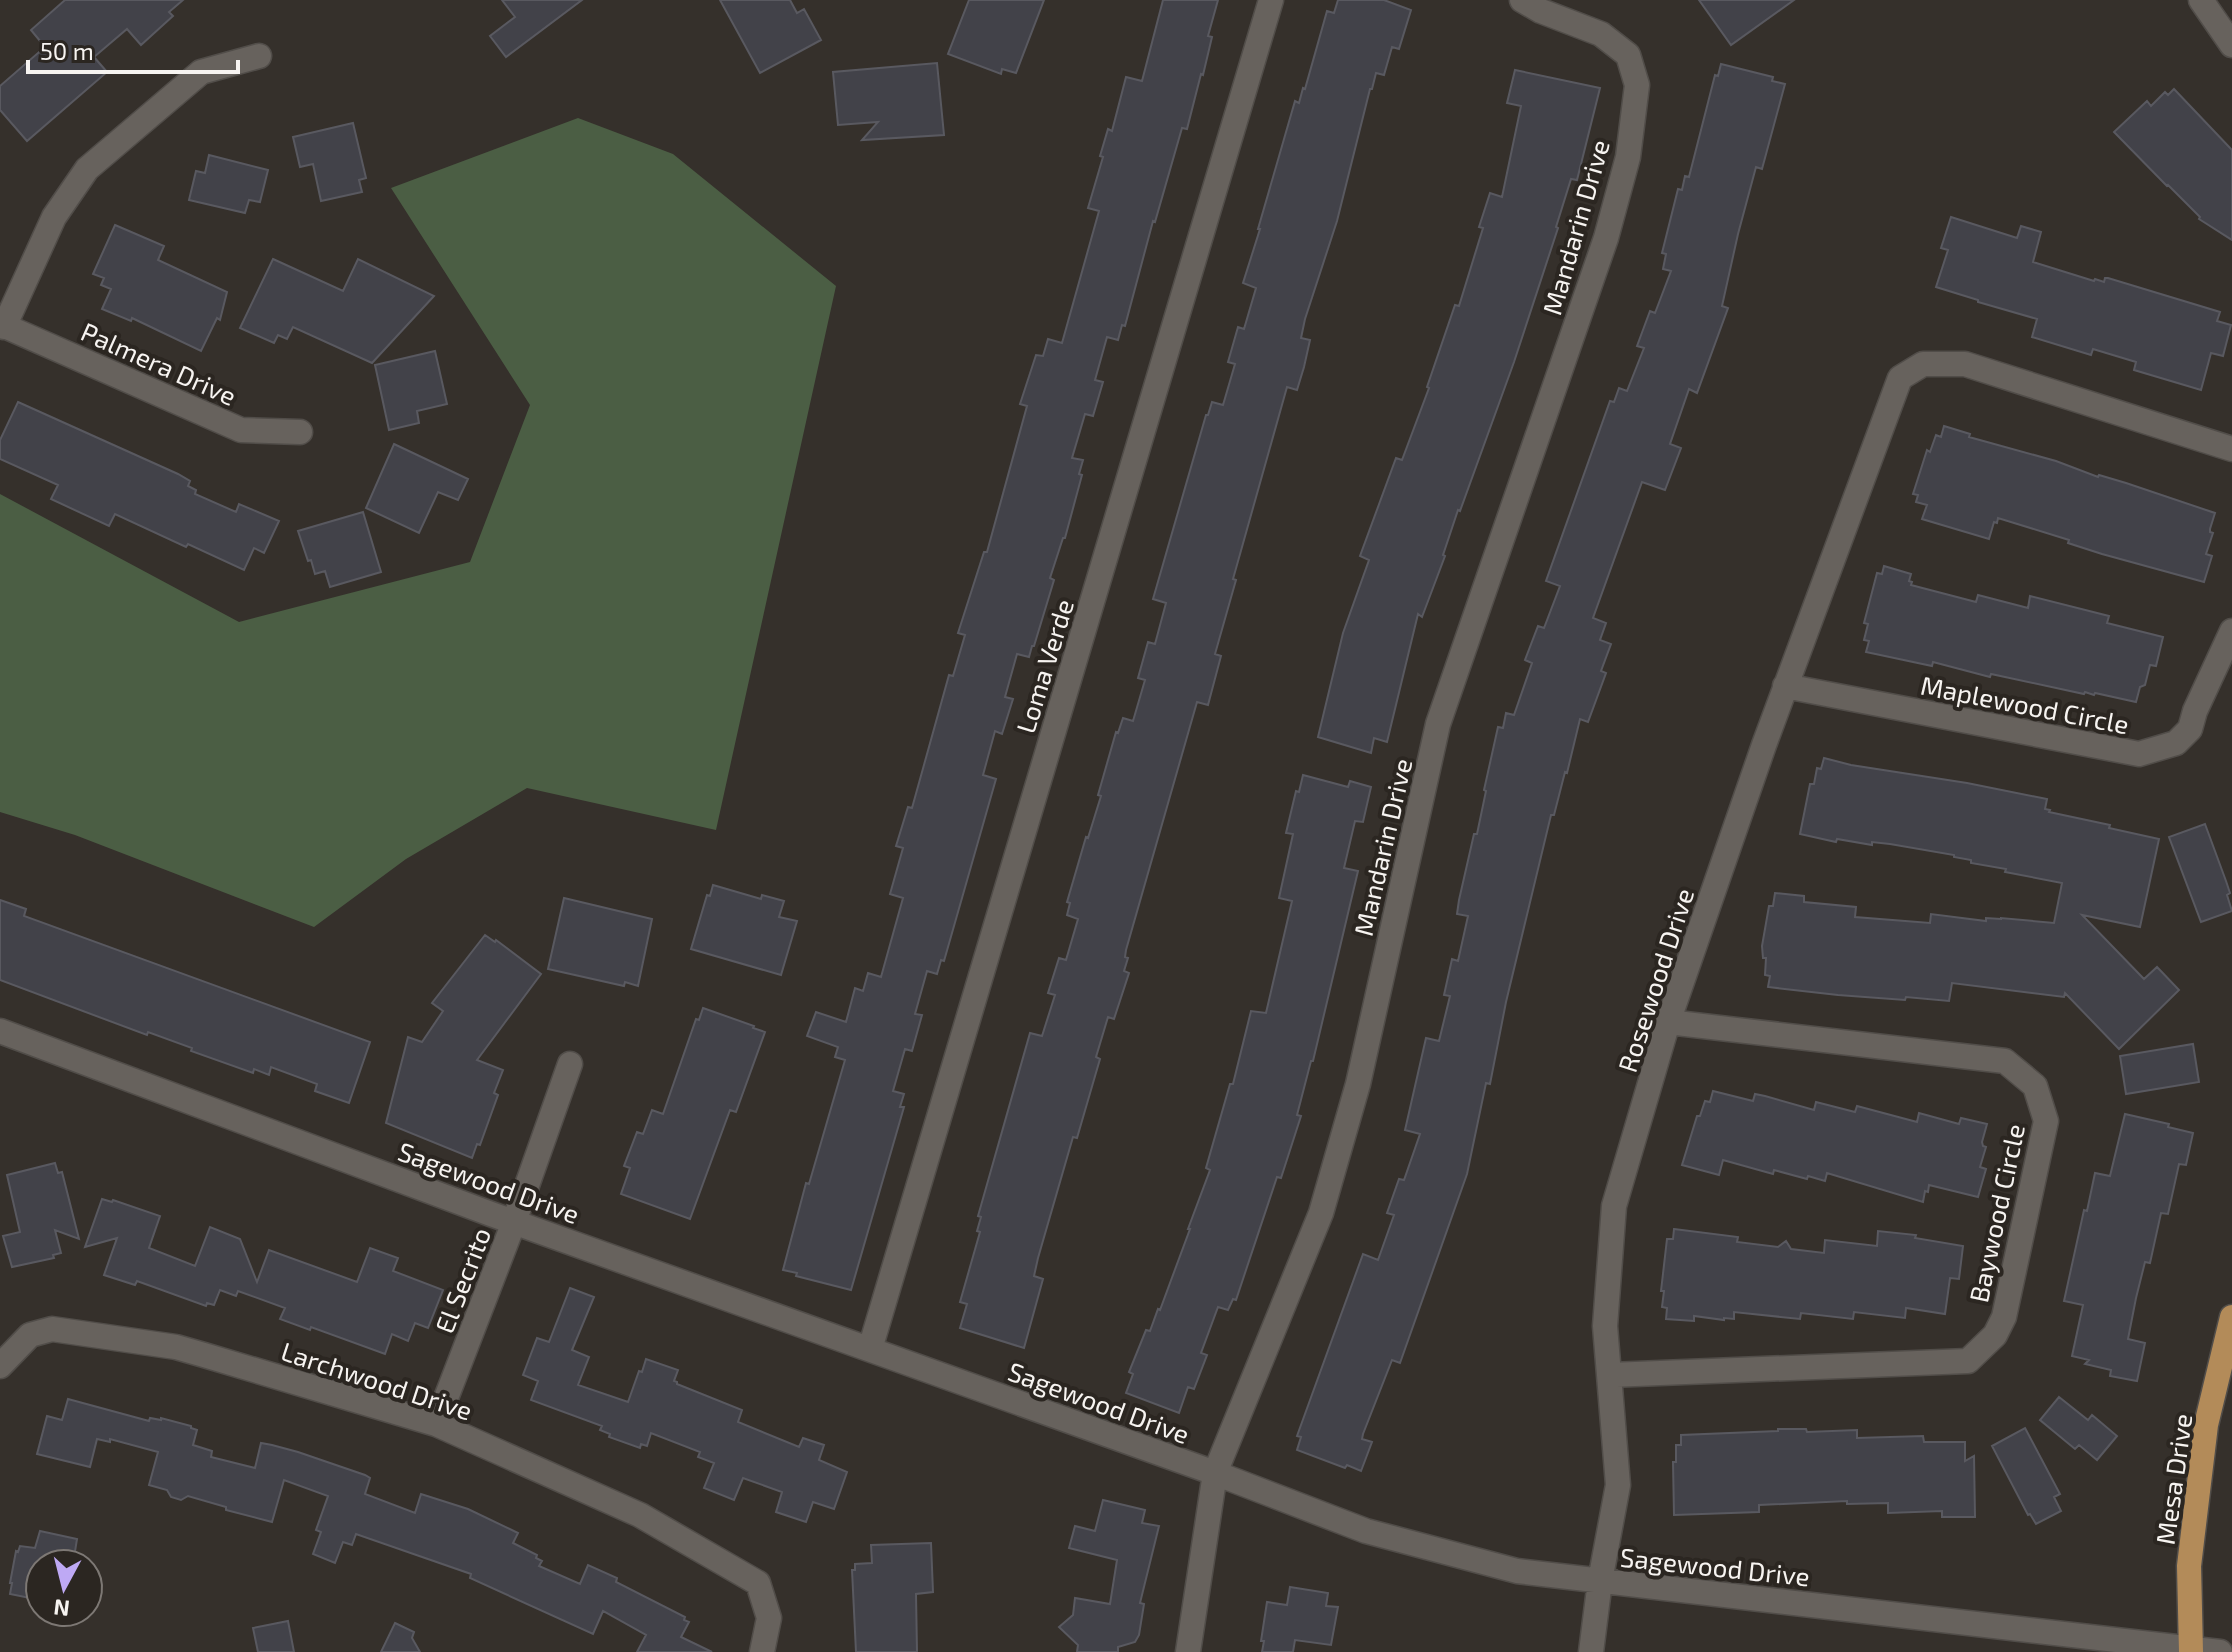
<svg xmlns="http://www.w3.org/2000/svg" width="2232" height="1652" viewBox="0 0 2232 1652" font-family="'Exo 2',sans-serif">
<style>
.green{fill:#4b5e44}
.building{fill:#424249;stroke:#595960;stroke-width:2}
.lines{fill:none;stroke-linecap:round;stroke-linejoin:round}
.minor-casing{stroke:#514d49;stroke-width:27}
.major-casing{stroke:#514d49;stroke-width:27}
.minor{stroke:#67625d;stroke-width:24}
.major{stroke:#b38b59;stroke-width:24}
.labels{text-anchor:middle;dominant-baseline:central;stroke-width:8;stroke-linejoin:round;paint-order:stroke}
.street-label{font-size:26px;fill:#f7f4f1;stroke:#2b2621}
</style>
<rect width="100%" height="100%" fill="#35302b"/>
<path class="green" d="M578 118 673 154 836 286 716 830 527 788 406 859 314 927 75 835 0 812V494L239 622 470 562 530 405 391 188Z"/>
<path class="building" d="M65 0H183L169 12 173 16 141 45 127 29 94 57 107 72 27 141 0 110V86L45 47 31 30Z
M502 0H582L506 57 490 36 515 17Z
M720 0H790L797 13 804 9 821 40 760 73Z
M969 0H1044L1016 73 1002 69 1001 74 948 54Z
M1163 0H1218L1208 36 1212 37 1203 75 1201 74 1187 129 1182 128 1155 222 1153 221 1125 326 1122 325 1118 340 1107 337 1095 380 1103 382 1093 416 1085 414 1072 458 1083 460 1079 474 1082 475 1065 538H1063L1050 578 1054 580 1034 646H1032L1029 657 1017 654 1005 697 1013 699 1002 734 995 731 983 775 996 779 944 961 941 960 937 974 927 971 915 1014 922 1015 912 1051 905 1049 893 1091 904 1094 900 1107H904L851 1290 796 1276 797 1273 783 1270 806 1183 809 1184 845 1060 835 1057 838 1047 807 1036 816 1012 846 1022 855 988 863 991 868 973 881 977 903 898 890 894 903 848 896 846 908 807 912 808 949 675 953 676 965 635 958 633 984 552H987L1027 406 1020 404 1036 355 1043 356 1048 339 1062 343 1099 211 1088 208 1103 157 1100 156 1108 129 1112 131 1126 77 1142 81Z
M1338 0H1384L1411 10 1399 49 1392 47 1384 75 1376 73 1372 89H1370L1337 221 1305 319 1301 338 1310 340 1304 367 1297 390 1287 387 1233 579 1236 580 1215 654 1221 656 1208 705 1197 702 1126 950 1125 957 1128 958 1124 971 1129 973 1114 1019 1108 1017 1096 1057 1100 1059 1093 1083 1077 1138 1073 1137 1038 1258 1034 1276 1043 1279 1024 1348 960 1328 967 1304 960 1302 980 1232 977 1231 981 1217 978 1216 1030 1033 1042 1036 1055 995 1048 993 1059 958 1066 960 1078 919 1067 915 1070 903 1067 902 1086 837 1088 838 1101 796 1098 795 1116 732 1118 733 1123 718 1133 721 1145 680 1138 678 1148 642 1155 644 1166 603 1153 599 1206 415H1208L1212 402 1223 405 1235 364 1228 362 1238 327 1244 329 1256 288 1243 283 1260 229H1258L1295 101 1299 103 1303 88 1305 89 1327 11 1334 13Z
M1699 0H1794L1731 45Z
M937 63 944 135 862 140 878 122 838 125 833 72Z
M1721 64 1773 77 1772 81 1785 84 1762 169 1756 167 1738 234 1722 306 1728 308 1697 393 1689 389 1670 444 1681 448 1665 490 1642 482 1593 618 1606 623 1600 640 1611 644 1601 671 1606 673 1588 722 1580 719 1567 773 1565 772 1554 815H1551L1506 1002 1490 1084 1486 1083 1467 1174 1400 1363 1392 1360 1363 1434 1362 1439 1372 1442 1361 1471 1347 1465 1345 1468 1297 1450 1301 1437 1297 1436 1363 1254 1378 1260 1394 1215 1387 1213 1399 1179 1404 1180 1420 1134 1405 1130 1426 1038 1439 1041 1450 996 1444 995 1452 959 1458 961 1468 916 1457 914 1459 900 1474 834H1477L1486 791 1484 790 1498 727 1503 728 1506 713 1514 715 1532 663 1525 660 1538 626 1544 628 1560 586 1546 581 1610 401 1614 402 1619 388 1627 391 1644 348 1637 346 1650 311 1655 313 1671 271 1663 269 1666 254 1662 253 1678 189 1682 190 1685 176 1689 177 1715 75 1718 76Z
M1515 70 1600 88 1577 180 1571 179 1556 227 1558 228 1514 362 1460 511 1458 510 1443 555 1445 556 1422 617 1418 614 1387 742 1374 738 1371 753 1318 737 1343 633 1369 560 1360 556 1396 458 1402 460 1429 388 1427 387 1455 305 1459 306 1483 228 1479 227 1490 193 1502 197 1521 106 1507 103Z
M2174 89 2232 150V240L2199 219 2200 217 2168 185 2167 186 2114 132 2147 101 2151 106 2165 92 2168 95Z
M353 123 366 178 359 180 362 192 321 201 313 164 300 167 293 137Z
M209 155 268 170 260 202 249 200 245 213 189 200 196 171 205 173Z
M1951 217 2017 238 2021 226 2041 232 2033 262 2094 281 2095 279 2104 282 2105 278H2108L2220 312 2217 321 2231 325 2223 356 2211 353 2201 390 2134 370 2136 362 2093 349 2091 355 2032 337 2037 319 1978 302V300L1936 287 1948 250 1941 248Z
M115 225 164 246 158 260 227 292 220 320 217 318 201 351 132 318 131 321 102 309 111 289 101 285 104 278 93 274Z
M273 259 343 291 358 259 434 296 372 363 293 327 287 339 278 335 274 343 240 328Z
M435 351 447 404 417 411 419 423 389 430 375 365Z
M18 402 178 474 190 481 188 486 196 490 195 494 236 512 239 504 279 521 264 553 254 548 244 570 188 544 186 547 115 514 109 526 51 499 58 485 0 459V440Z
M1944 426 1970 434 1969 437 2056 461 2098 477 2099 475 2126 483 2215 513 2210 529V532L2213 533 2206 554 2212 556 2204 582 2102 554 2068 543 2069 540 1998 518 1997 523 1994 522 1989 539 1922 519 1927 505 1916 502 1918 495 1913 494 1927 450 1930 452 1936 435 1941 437Z
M394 444 468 479 458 500 438 492 419 533 366 508Z
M363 512 381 572 330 587 325 571 315 574 311 560 308 561 298 531Z
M1884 566 1911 574 1909 581 1912 582 1911 585 1976 602 1978 595 2028 608 2030 596 2109 616 2107 623 2163 637 2156 666 2150 665 2145 685 2140 687 2136 702 2095 693 2094 695 2085 692 2084 694 1991 674 1990 677 1933 662 1932 666 1866 652 1869 641 1864 640 1868 624 1864 623 1877 573 1882 574Z
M1824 758 1851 765 1967 783 2047 799 2045 809 2050 810 2049 812 2110 825 2109 828 2159 839 2140 927 2082 915 2144 979 2157 967 2179 990 2119 1049 2065 993 2064 997 1952 983 1949 1001 1906 997 1905 1000 1838 995 1768 987 1770 976 1765 975 1766 958H1763L1762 946 1769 906H1773L1775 893 1804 896V902L1856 907 1855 917 1930 923 1931 914 1986 921V918L2001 919V918L2054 923 2062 883 2005 872 2006 869 1971 863V860L1954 857V855L1890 844 1872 842V845L1837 839 1836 842 1800 834 1810 784H1814L1817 768 1821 769Z
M1303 775 1348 787 1350 781 1371 787 1363 822 1355 821 1344 868 1358 871 1313 1061H1311L1297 1115 1301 1116 1281 1178 1277 1177 1236 1300 1233 1299 1228 1310 1218 1307 1201 1353 1207 1355 1194 1389 1188 1387 1179 1413 1126 1393 1133 1374 1129 1372 1146 1330 1150 1331 1158 1309 1160 1310 1190 1229H1188L1210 1170 1206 1168 1230 1084H1233L1251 1011 1266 1013 1292 901 1279 898 1293 834 1286 833 1296 791 1299 792Z
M2205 824 2226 881 2230 893 2227 895 2232 911 2201 922 2169 837Z
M713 885 761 899 762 895 784 901 779 917 797 921 781 975 691 949 707 895 710 896Z
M564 898 652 919 638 986 625 982 624 986 548 969Z
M0 900 26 909 24 916 370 1042 349 1103 315 1091 317 1084 271 1067 269 1075 254 1069 253 1073 191 1051 192 1048 148 1032 147 1035 0 980Z
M485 935 495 942 496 940 541 974 477 1060 503 1070 494 1093 498 1095 480 1145 477 1144 472 1158 386 1123 408 1037 422 1042 443 1011 432 1003Z
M703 1008 754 1026 753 1028 765 1032 736 1112 730 1110 690 1219 621 1194 630 1168 624 1166 637 1132 643 1134 652 1110 663 1114 696 1019 699 1020Z
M2193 1044 2199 1082 2126 1094 2120 1056Z
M1713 1091 1753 1101 1755 1094 1765 1096 1814 1110 1816 1102 1855 1112 1857 1106 1917 1122 1919 1113 1959 1124 1961 1118 1987 1124 1982 1142 1983 1146 1986 1147 1980 1167 1986 1169 1978 1197 1929 1185 1928 1192 1925 1191 1923 1202 1827 1173 1825 1181 1808 1176 1807 1179 1774 1170 1773 1174 1723 1160 1719 1175 1682 1165 1697 1116H1700L1705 1101 1710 1102Z
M2125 1114 2169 1124 2168 1127 2193 1133 2186 1165 2179 1164 2168 1214 2161 1213 2150 1263 2145 1262 2136 1298 2128 1339 2145 1343 2137 1381 2110 1376 2111 1370 2085 1364 2089 1360 2072 1356 2083 1305 2064 1301 2084 1210 2087 1211 2095 1173 2110 1176Z
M55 1163 58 1173 62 1172 79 1239 55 1230 61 1253 53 1255 54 1258 12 1267 3 1236 20 1232 7 1175Z
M102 1199 112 1202 113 1200 160 1216 149 1248 195 1266 210 1227 240 1239 257 1282 269 1250 357 1282 370 1248 398 1258 393 1271 443 1290 428 1328 415 1323 408 1341 392 1334 385 1354 311 1327 310 1330 280 1319 285 1308 238 1291 236 1296 220 1290 214 1305 207 1303 206 1306 137 1281 135 1285 104 1275 117 1238 85 1247Z
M1674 1229 1738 1237 1737 1242 1778 1247 1786 1241 1791 1249 1824 1253 1825 1240 1877 1246 1878 1231 1916 1235 1915 1238 1963 1246 1959 1279 1950 1278 1945 1314 1906 1308 1905 1318 1854 1312 1853 1319 1801 1313 1800 1319 1734 1312V1319L1724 1318V1320L1694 1316V1321L1666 1319 1667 1308 1662 1307 1664 1291H1661L1667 1239H1673Z
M570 1288 594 1297 572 1350 589 1357 578 1385 628 1402 639 1371 642 1372 646 1359 678 1370 674 1381 677 1382V1384L742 1410 738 1422 799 1447 803 1438 824 1445 819 1460 847 1472 834 1509 813 1502 806 1522 776 1512 782 1492 743 1478 734 1500 704 1488 714 1463 698 1457 700 1452 651 1433 647 1446 641 1444 640 1448 609 1437 610 1434 600 1430 602 1426 531 1400 538 1381 523 1375 537 1338 549 1342Z
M2059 1397 2088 1420 2092 1415 2117 1436 2097 1460 2079 1445 2075 1449 2040 1420Z
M68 1399 149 1421 150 1418 161 1420V1418L191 1426V1428L197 1430 193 1445 212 1451 211 1457 255 1468 261 1443 272 1445 298 1452 365 1475 370 1478 365 1494 415 1513 421 1494 468 1509 518 1533 513 1543 537 1555 536 1558 542 1561 539 1566 580 1584 588 1565 617 1578 616 1582 685 1617 684 1620 689 1622 681 1637 712 1652H637L646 1635 603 1611 593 1634 470 1578 471 1574 356 1534 352 1545 343 1542 335 1563 313 1554 321 1532 316 1530 328 1496 284 1480 272 1522 226 1510V1507L188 1496 181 1500 171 1497 167 1490 149 1485 158 1452 110 1439V1442L97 1439 90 1467 37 1454 47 1416 62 1420Z
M2025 1428 2060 1494 2054 1497 2061 1511 2036 1524 2030 1514 2028 1515 1992 1446Z
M1778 1429H1806L1807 1432 1857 1430V1438L1923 1436 1924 1442H1965V1461L1974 1456 1975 1517H1942V1511L1888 1513V1503L1847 1504V1501L1759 1505V1512L1674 1515 1673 1462H1676V1445H1681V1435L1778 1431Z
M1103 1500 1145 1510 1142 1523 1159 1526 1140 1603 1144 1604 1139 1635 1135 1642 1118 1647V1652H1077L1078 1645 1059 1627 1073 1615 1075 1598 1110 1604 1117 1560 1069 1548 1075 1526 1095 1531Z
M40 1531 77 1539 73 1564H40V1600L10 1594 12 1583H10L16 1551 18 1552 20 1546 35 1548Z
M931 1543 933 1592 916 1594 917 1652H856L852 1570H855V1564L872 1563 871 1545Z
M1290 1587 1328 1593 1326 1606 1338 1607 1331 1645 1295 1640 1293 1652H1262L1264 1641H1261L1267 1602 1287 1605Z
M288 1621 294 1652H258L253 1628Z
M395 1623 414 1632 412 1638 420 1652H381Z"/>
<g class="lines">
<defs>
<path id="minor" d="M2201 0 2232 45
M0 324 241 430 300 432
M4 327 54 217 87 169 201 72 259 56
M1785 686 2139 754 2176 743 2190 729 2195 711 2232 631
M0 1031 491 1214 1215 1473 1366 1531 1517 1571 2220 1652
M870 1349 1271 0
M0 1366 30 1335 52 1329 176 1347 204 1355 436 1424 640 1515 758 1583 769 1618 762 1652
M1610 1375 1968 1361 1995 1335 2004 1317 2046 1121 2035 1086 2005 1061 1668 1022
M436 1424 514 1222 570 1064
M1188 1652 1215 1473 1321 1213 1358 1084 1438 724 1606 238 1628 157 1637 85 1628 55 1601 34 1541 11 1522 0
M1591 1652 1600 1581 1618 1485 1605 1326 1614 1206 1668 1022 1764 745 1900 378 1923 364H1965L2232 449"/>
<path id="major" d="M2191 1652 2189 1566 2206 1425 2232 1317"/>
</defs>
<use href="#minor" class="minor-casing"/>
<use href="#major" class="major-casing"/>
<use href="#minor" class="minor"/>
<use href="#major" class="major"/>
</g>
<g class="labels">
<g class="street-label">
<text transform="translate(1575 227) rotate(-74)">Mandarin Drive</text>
<text transform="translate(159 363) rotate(24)">Palmera Drive</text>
<text transform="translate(1044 666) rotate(-73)">Loma Verde</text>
<text transform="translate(2025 704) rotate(11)">Maplewood Circle</text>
<text transform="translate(1382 847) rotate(-77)">Mandarin Drive</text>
<text transform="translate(1655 980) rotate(-72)">Rosewood Drive</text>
<text transform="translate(489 1182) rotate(20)">Sagewood Drive</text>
<text transform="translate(1996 1213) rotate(-78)">Baywood Circle</text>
<text transform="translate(462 1280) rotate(-69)">El Secrito</text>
<text transform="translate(377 1380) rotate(18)">Larchwood Drive</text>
<text transform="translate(1099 1402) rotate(20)">Sagewood Drive</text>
<text transform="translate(2173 1479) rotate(-82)">Mesa Drive</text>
<text transform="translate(1715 1566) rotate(6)">Sagewood Drive</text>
</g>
</g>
<g transform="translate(64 1588) rotate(187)"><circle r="38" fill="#2b2621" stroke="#7d7874" stroke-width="2"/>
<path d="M0-6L14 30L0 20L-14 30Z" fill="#bea9f4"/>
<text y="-12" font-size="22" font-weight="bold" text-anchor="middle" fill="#f7f4f1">N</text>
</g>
<path d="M28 60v12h210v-12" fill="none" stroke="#f7f4f1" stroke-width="4"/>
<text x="40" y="60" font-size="24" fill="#f7f4f1" stroke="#2b2621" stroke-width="6" paint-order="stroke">50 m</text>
</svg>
